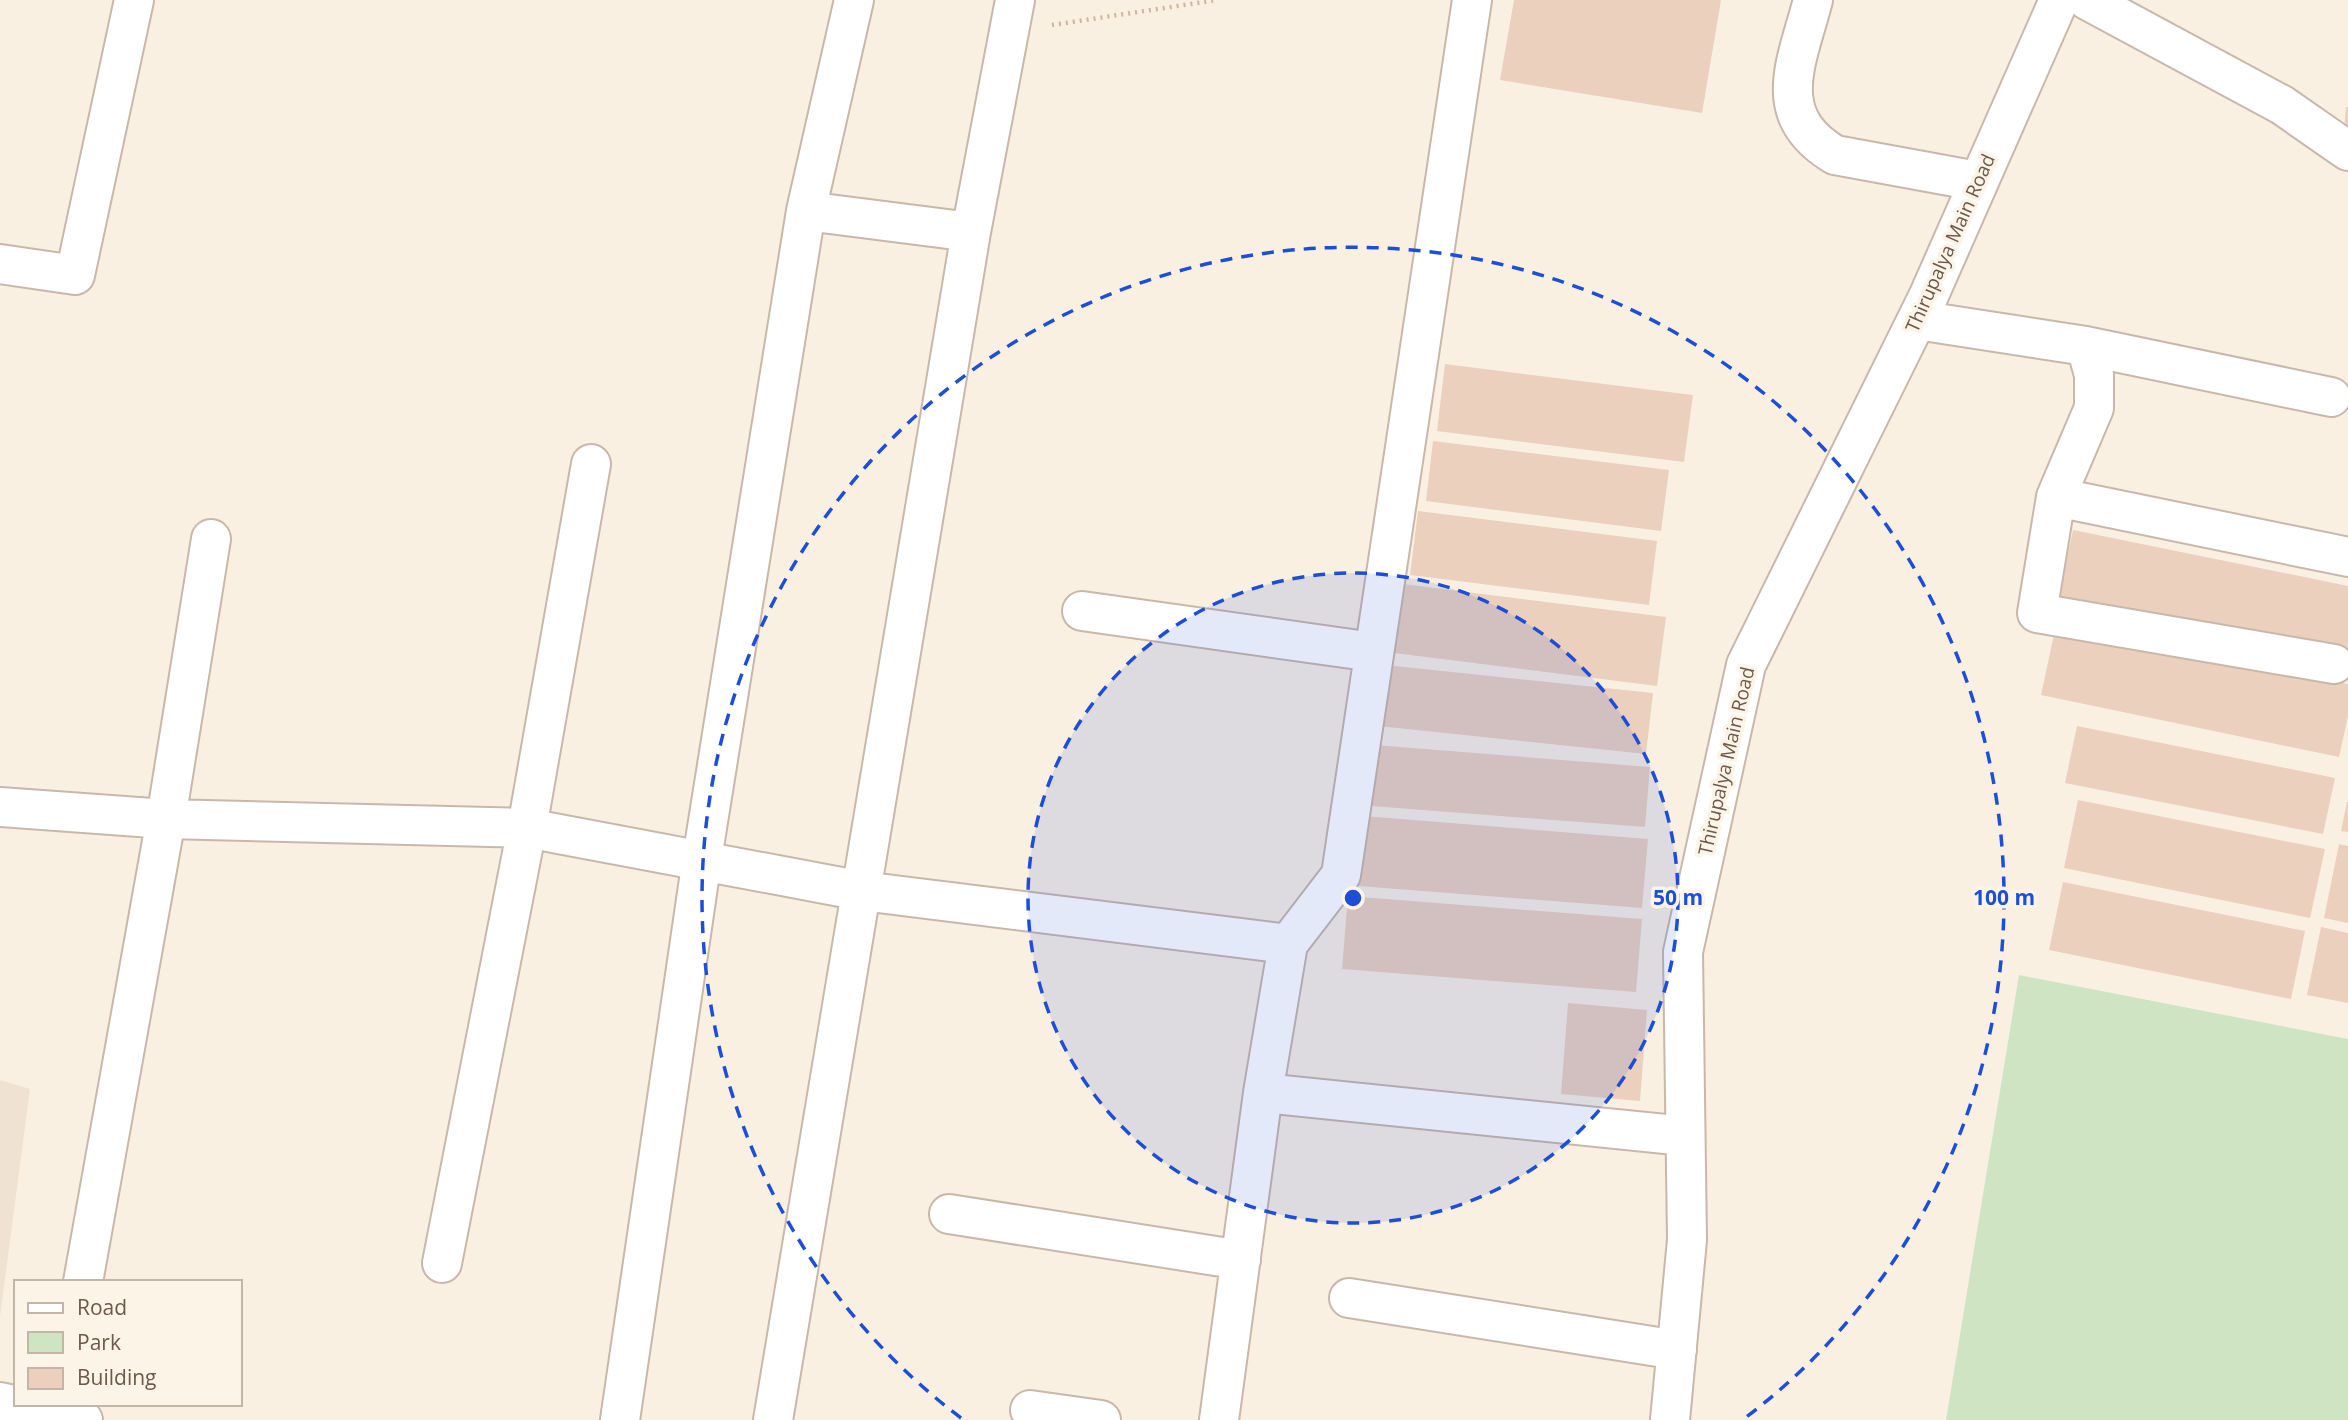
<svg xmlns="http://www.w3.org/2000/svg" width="2348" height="1420" viewBox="0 0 2348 1420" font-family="'Open Sans',sans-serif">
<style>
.residential{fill:#efe2d2}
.green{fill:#cfe4c3}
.building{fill:#ebd0bd}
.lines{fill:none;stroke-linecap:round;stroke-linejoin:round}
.minor-casing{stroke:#c8b8ab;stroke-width:42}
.path{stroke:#cfb4a1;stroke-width:4.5;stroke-dasharray:2 5;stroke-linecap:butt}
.minor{stroke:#fff;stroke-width:38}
.ring{fill:none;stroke:#1d4ed8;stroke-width:3.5;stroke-dasharray:12 9}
.labels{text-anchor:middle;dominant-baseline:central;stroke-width:7;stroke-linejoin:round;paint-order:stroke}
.street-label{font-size:19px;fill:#6d584c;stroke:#fcf5e7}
.centre{fill:#1d4ed8;stroke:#fcf5e7;stroke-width:3.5}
.ring-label{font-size:21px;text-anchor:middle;font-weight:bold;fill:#1d4ed8;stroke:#fcf5e7;stroke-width:7;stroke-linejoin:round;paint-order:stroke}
</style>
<rect width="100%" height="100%" fill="#f9f0e2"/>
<path class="residential" d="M0 1080 30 1089 0 1317Z"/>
<path class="green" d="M2019 975 2348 1039V1420H1946Z"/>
<path class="building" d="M1514 0H1721L1702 113 1500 80Z
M2346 107H2348V143L2343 142Z
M1445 364 1693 395 1684 462 1437 431Z
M1433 441 1669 470 1661 531 1426 501Z
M1418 511 1657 541 1649 605 1410 575Z
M2073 530 2348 586V655L2059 597Z
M1403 584 1666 617 1657 686 1394 653Z
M2056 625 2348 684V716L2339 757 2041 695Z
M1385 665 1653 693 1646 754 1378 726Z
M2077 726 2335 778 2323 834 2065 783Z
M1375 745 1650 767 1645 827 1371 806Z
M2078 800 2325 849 2310 918 2064 868Z
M2347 802H2348V832L2341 831Z
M1364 816 1648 839 1642 908 1358 886Z
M2339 844 2348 846V923L2324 918Z
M2063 882 2305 931 2291 999 2049 950Z
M1348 896 1642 919 1636 992 1342 969Z
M2321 927 2348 933V1003L2307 995Z
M1568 1003 1647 1010 1640 1101 1561 1094Z"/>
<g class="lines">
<defs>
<path id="minor" d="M1472 0 1341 875 1288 944 1263 1093 1685 1136
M1813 0C1797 62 1768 115 1835 155L1977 181
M2087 0 2282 105 2348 151
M806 211 971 232
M0 264 75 275 134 0
M1917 320 2086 346 2331 397
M2086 346 2094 375V408L2056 497 2037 613 2334 664
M2056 497 2348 557
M1082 611 1373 652
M0 807 166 819 527 828 862 891 1288 944
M949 1214 1241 1260
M442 1263 527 828 591 464
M83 1282 166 819 211 539
M1349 1298 1677 1350
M0 1402 83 1420
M1030 1410 1101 1420
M620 1420 702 859 806 211 854 0
M773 1420 971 232 1015 0
M1219 1420 1263 1093
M1670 1420 1687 1240 1683 952 1746 665 1929 295 2059 0"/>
</defs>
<use href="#minor" class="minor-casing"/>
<path class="path" d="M1052 25 1217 0"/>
<use href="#minor" class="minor"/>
</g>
<circle cx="1353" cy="898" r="325" fill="#1d4ed8" fill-opacity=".12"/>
<g class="ring">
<circle cx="1353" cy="898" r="325"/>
<path d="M961 1418A651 651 0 1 1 1745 1418"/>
</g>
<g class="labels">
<g class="street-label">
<text transform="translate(1950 243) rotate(-66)">Thirupalya Main Road</text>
<text transform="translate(1726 761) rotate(-77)">Thirupalya Main Road</text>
</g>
</g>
<circle cx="1353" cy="898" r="10" class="centre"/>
<g class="ring-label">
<text x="1678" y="905">50 m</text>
<text x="2004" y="905">100 m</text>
</g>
<rect x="14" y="1280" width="228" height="126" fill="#fcf5e7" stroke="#c3b6a9" stroke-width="2"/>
<rect x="28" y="1303" width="35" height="10" fill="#ffffff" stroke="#c3b6a9" stroke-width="2"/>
<text x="77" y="1315" font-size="21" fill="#6d584c">Road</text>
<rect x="28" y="1332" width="35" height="21" fill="#cfe4c3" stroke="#c3b6a9" stroke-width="2"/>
<text x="77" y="1350" font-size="21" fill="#6d584c">Park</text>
<rect x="28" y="1368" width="35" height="21" fill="#ebd0bd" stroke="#c3b6a9" stroke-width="2"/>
<text x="77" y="1385" font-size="21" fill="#6d584c">Building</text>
</svg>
